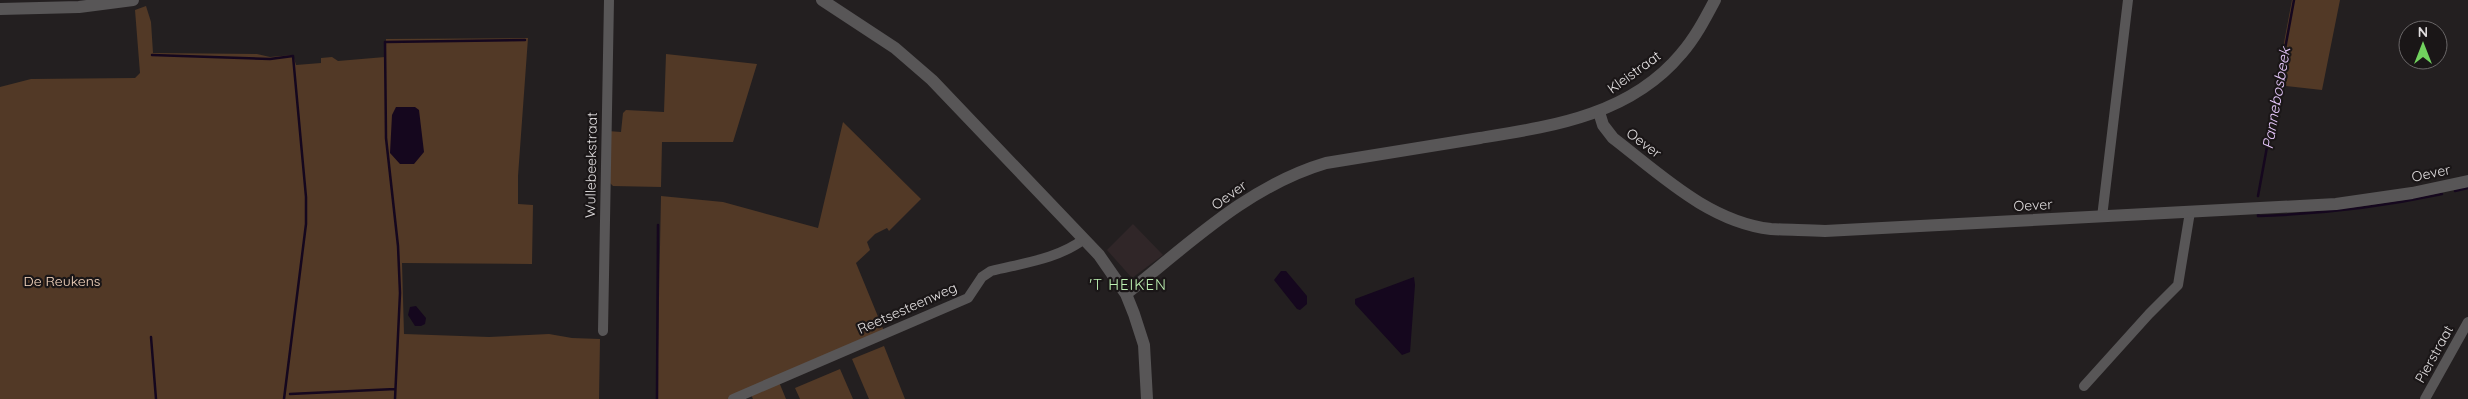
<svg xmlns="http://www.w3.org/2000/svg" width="2468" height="399" viewBox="0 0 2468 399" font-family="Quicksand,sans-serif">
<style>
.built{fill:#302628}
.green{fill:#523926}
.water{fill:#15071e}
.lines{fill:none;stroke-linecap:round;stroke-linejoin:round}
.stream{stroke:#15071e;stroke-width:2.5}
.minor{stroke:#585657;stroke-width:10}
.tertiary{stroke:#585657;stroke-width:12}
.labels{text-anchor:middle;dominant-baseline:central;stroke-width:4.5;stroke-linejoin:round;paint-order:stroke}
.street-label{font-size:14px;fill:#e0ddde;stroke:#1a1617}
.park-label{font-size:14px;fill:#f8d9c1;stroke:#1a1617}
.water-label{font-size:15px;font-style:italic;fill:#e8c9fe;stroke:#1a1617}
.neighbourhood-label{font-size:15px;letter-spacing:1px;fill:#bef2b3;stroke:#1a1617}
</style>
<rect width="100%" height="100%" fill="#231f20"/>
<path class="built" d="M1133 224 1163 255 1132 278 1107 250Z"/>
<path class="green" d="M2292 0H2340L2322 90 2276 85Z
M146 6 151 22 153 53 257 54 270 57 293 55 296 65 321 63V58L332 57 338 61 385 57 386 39 528 38 518 176V204L533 205 532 264 402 263 404 334 489 337 549 334 572 338 600 339 599 399H0V87L31 79 135 78 140 73 135 10Z
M666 54 757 64 733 142H662L661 187 613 186 609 182 608 131 621 132 623 113 626 110 664 112Z
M843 122 921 199 889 231 887 228 875 234 867 242 870 250 856 263 886 336 779 382 786 399H753L749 391 728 399H657L661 196 723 202 818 228Z
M884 346 905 399H869L852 359Z
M840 369 853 399H800L795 388Z"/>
<path class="water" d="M396 107H415L419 110 424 152 414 164H400L390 153 392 115Z
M1281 271H1286L1307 296V304L1300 310 1297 309 1274 280Z
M1414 277 1415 285 1410 352 1402 355 1355 304V299Z
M416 306 426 318 425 324 421 326H415L408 315 410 307Z"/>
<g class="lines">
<path class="stream" d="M152 55 270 59 293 56 306 197V224L284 399
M2455 191 2468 188
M2258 196 2294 0
M2258 214V216C2320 214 2381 207 2442 194
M151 337 156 399
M290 394 395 389
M395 399 400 293 398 246 386 138 385 42 525 40
M657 399 658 225"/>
<path class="minor" d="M2102 217 2128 0
M603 331 609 0
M2084 386 2149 314 2178 285 2190 212
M733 399 968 298 982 277 991 271C1023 263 1058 259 1084 239
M2425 399 2468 322"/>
<path class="tertiary" d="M822 0 895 48 932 80 1099 255 1126 294 1134 314 1144 345 1147 399
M0 9 79 7 133 0
M1599 112 1603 125 1613 138C1660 174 1709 222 1771 229 1789 230 1807 230 1825 231L2336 204 2412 193 2468 181
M1126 294C1189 244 1248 186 1326 163 1377 155 1428 146 1480 138 1553 126 1630 115 1681 54 1695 38 1705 19 1715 0"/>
</g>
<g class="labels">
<g class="street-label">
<text transform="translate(1634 72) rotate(-36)">Kleistraat</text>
<text transform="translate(1644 143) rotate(37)">Oever</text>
<text transform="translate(591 165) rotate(-89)">Wullebeekstraat</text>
<text transform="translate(2431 173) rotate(-12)">Oever</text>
<text transform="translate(1229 195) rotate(-36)">Oever</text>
<text transform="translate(2033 205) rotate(-3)">Oever</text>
<text transform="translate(907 308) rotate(-24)">Reetsesteenweg</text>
<text transform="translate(2434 354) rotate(-61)">Pierstraat</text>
</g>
<g class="park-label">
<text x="62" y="281">De Reukens</text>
</g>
<g class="water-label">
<text transform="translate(2276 98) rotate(-80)">Pannebosbeek</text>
</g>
<g class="neighbourhood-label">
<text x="1128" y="284">'T HEIKEN</text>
</g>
</g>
<g transform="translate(2423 45)"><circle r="24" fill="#1a1617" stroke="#696667"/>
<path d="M0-4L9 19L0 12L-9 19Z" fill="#71d25e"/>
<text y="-8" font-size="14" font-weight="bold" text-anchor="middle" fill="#e0ddde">N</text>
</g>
</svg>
